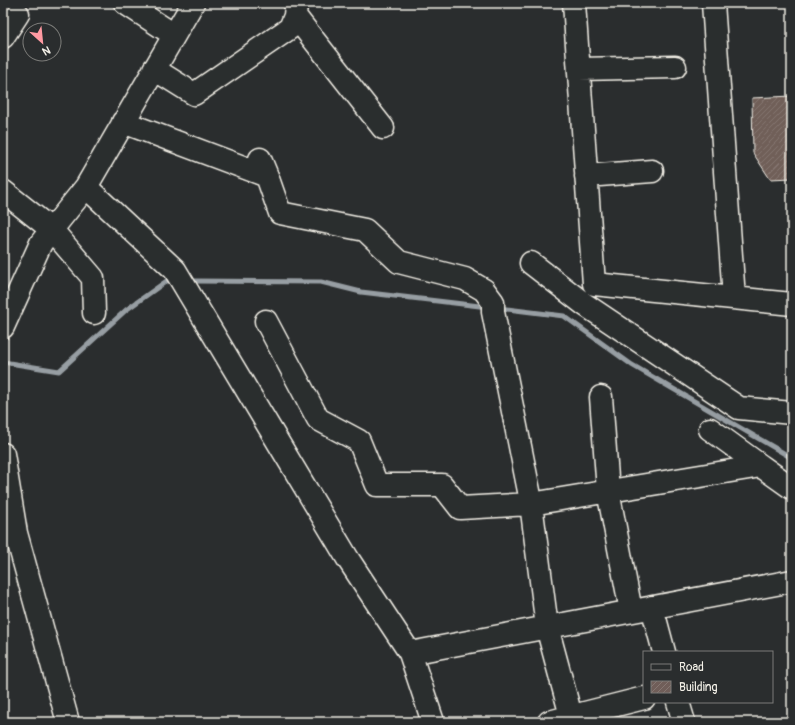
<svg xmlns="http://www.w3.org/2000/svg" width="795" height="725" viewBox="0 0 795 725" font-family="Pangolin,sans-serif">
<style>
.lines{fill:none;stroke-linecap:round;stroke-linejoin:round}
.stream{stroke:#979ea3;stroke-width:5}
.building{fill:url(#building-hatch);stroke:#f4f1e8}
.minor-casing{stroke:#f4f1e8;stroke-width:25}
.minor{stroke:#2a2d2e;stroke-width:22}
</style>
<defs>
<pattern id="building-hatch" width="6" height="6" patternUnits="userSpaceOnUse"><rect width="6" height="6" fill="#705e59"/><path d="M-1 1l2-2M0 6l6-6M5 7l2-2" fill="none" stroke="#857671"/></pattern>
</defs>
<rect width="100%" height="100%" fill="#2a2d2e"/>
<filter id="ink" filterUnits="userSpaceOnUse"><feTurbulence type="fractalNoise" baseFrequency=".025" numOctaves="2"/><feDisplacementMap in="SourceGraphic" scale="8" xChannelSelector="R" yChannelSelector="G"/><feConvolveMatrix kernelMatrix="1 2 1 2 8 2 1 2 1" color-interpolation-filters="sRGB"/></filter>
<g filter="url(#ink)">
<g class="lines">
<path class="stream" d="M195 281 321 282 361 292 488 307
M498 308 564 316 632 365 792 458
M3 362 59 371 126 310 168 280"/>
</g>
<path class="building" d="M792 96V178L770 179 753 153 752 98Z"/>
<g class="lines">
<defs>
<path id="minor" d="M125 3 174 35
M574 3 594 284 792 304
M713 3 734 298
M296 4 295 16 383 128
M3 37 18 14
M154 69 194 94 290 28 295 16
M579 69 675 67
M123 122 267 176
M260 159 267 176 280 213 365 230 399 262 465 279 484 290 493 302V312L530 496 547 627 571 716
M586 176 652 171
M86 187 175 270 348 559 410 653 433 722
M3 191 52 230 93 278 94 313
M531 263 584 304 739 408 792 413
M266 321 318 419 359 441 377 485H442L460 508 531 504 761 466 792 488
M3 327 41 243 86 187 193 3
M601 397 608 491 631 611
M710 429 761 466
M3 454 16 533 68 722
M652 607 664 652
M410 653 792 581
M678 702 684 722
M549 722 644 698"/>
</defs>
<use href="#minor" class="minor-casing"/>
<use href="#minor" class="minor"/>
</g>
</g>
<rect width="795" height="725" fill="none" stroke="#2a2d2e" stroke-width="16"/>
<rect x="8" y="8" width="779" height="709" fill="none" stroke="#f4f1e8" stroke-width="1.5" filter="url(#ink)"/>
<rect x="643" y="651" width="130" height="52" fill="#2a2d2e" stroke="#7b7b78"/>
<rect x="651" y="664" width="20" height="6" fill="#2a2d2e" stroke="#7b7b78"/>
<text x="679" y="671" font-size="12" fill="#f4f1e8">Road</text>
<rect x="651" y="681" width="20" height="12" fill="url(#building-hatch)" stroke="#7b7b78"/>
<text x="679" y="691" font-size="12" fill="#f4f1e8">Building</text>
<g transform="translate(42 42) rotate(153)"><circle r="19" fill="#2a2d2e" stroke="#7b7b78"/>
<path d="M0-3L7 15L0 10L-7 15Z" fill="#ff9aa2"/>
<text y="-6" font-size="11" font-weight="bold" text-anchor="middle" fill="#f4f1e8">N</text>
</g>
</svg>
